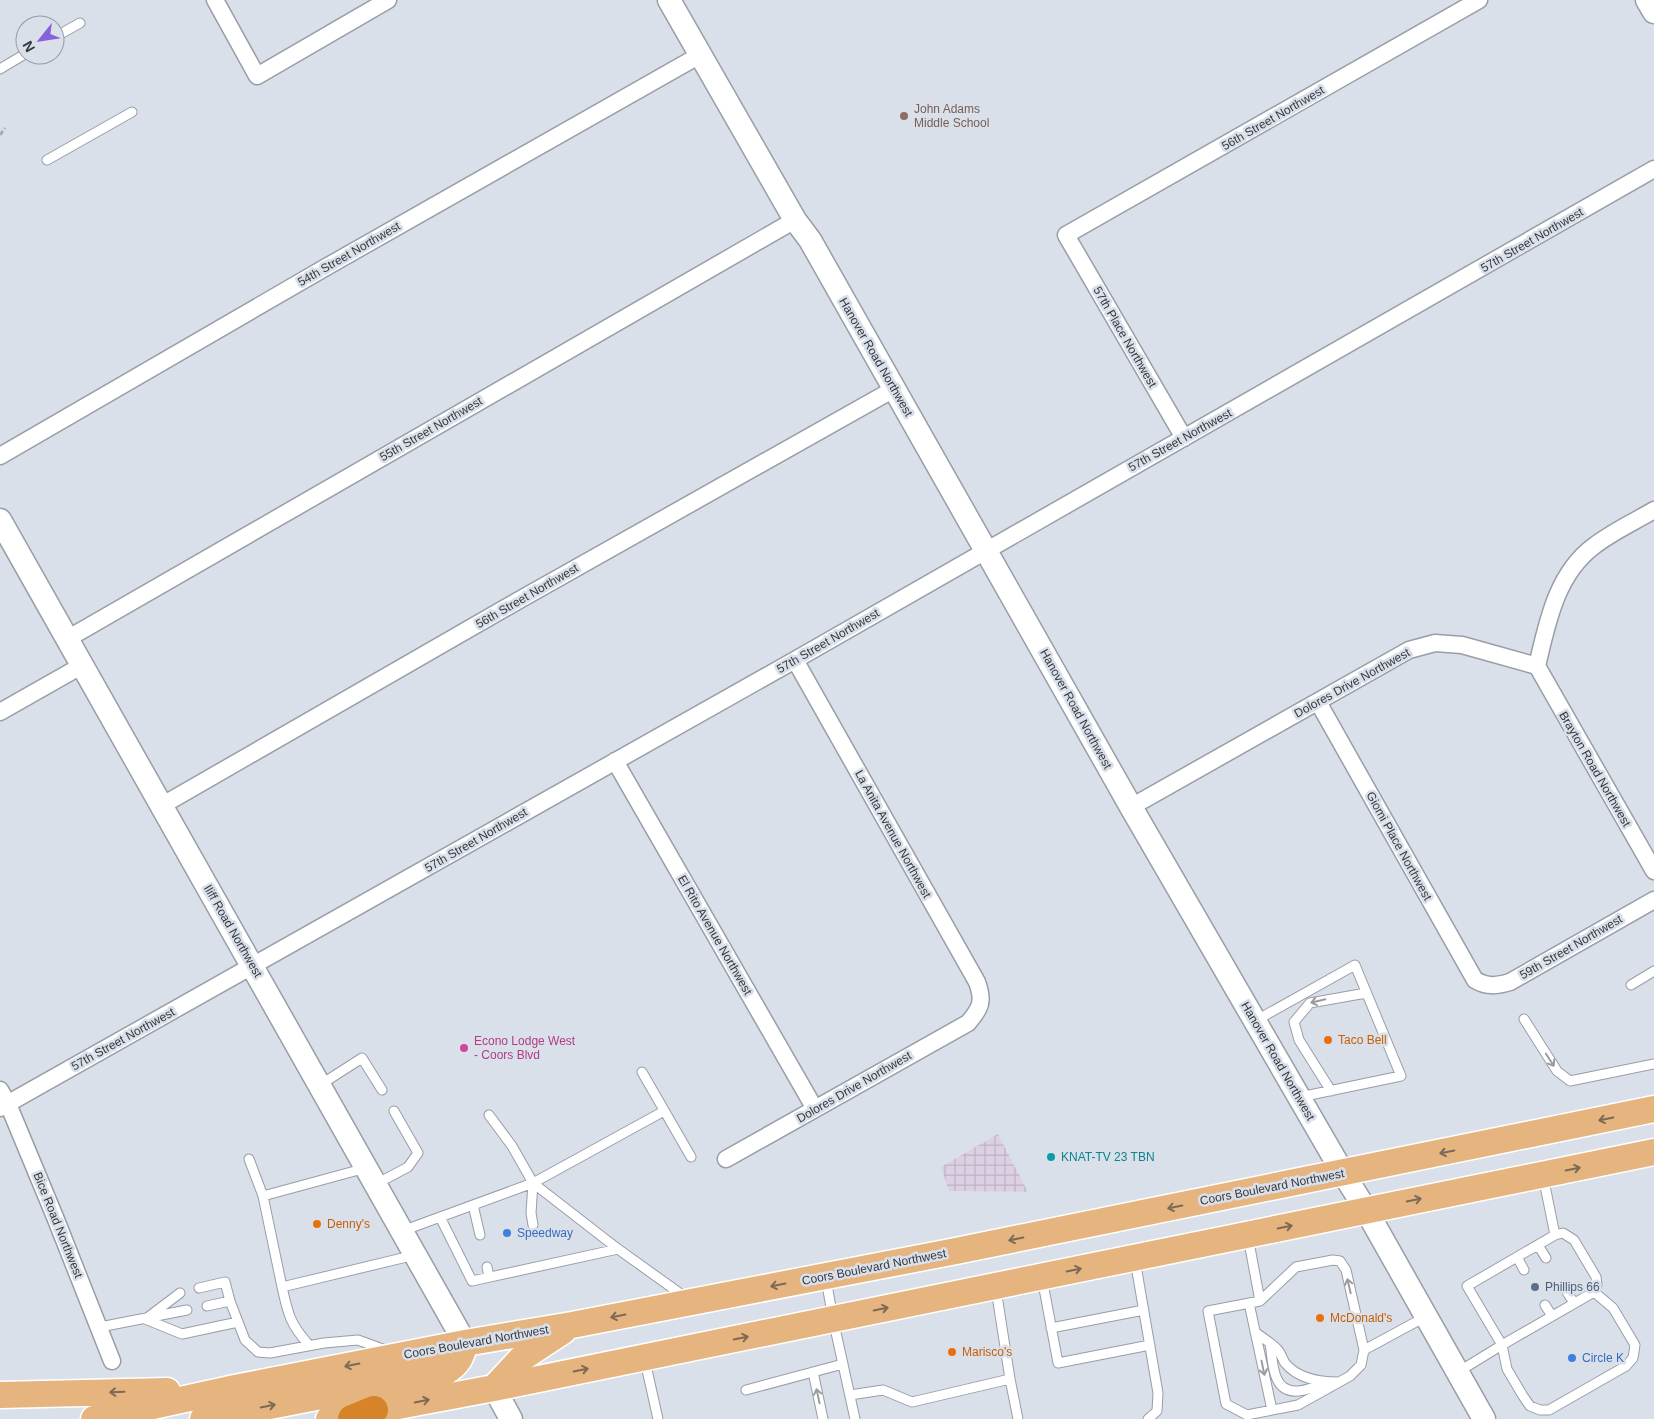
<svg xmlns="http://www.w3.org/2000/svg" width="1654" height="1419" viewBox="0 0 1654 1419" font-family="Arial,sans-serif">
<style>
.industrial{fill:url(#industrial-grid)}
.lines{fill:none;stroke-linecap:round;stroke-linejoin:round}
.lane-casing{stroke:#989da6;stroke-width:11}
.street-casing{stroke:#989da6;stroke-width:19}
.secondary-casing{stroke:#989da6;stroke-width:25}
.primary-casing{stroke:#fff;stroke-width:29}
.highway-casing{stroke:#fff;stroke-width:30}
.path{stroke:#a6aab2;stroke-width:3;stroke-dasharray:5 2.5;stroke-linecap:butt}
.lane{stroke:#fff;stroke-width:9}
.street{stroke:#fff;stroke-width:16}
.secondary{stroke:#fff;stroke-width:22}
.primary{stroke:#e6b57f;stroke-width:26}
.highway{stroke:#d6832a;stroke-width:28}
.oneway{stroke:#9a9c9e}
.oneway2{stroke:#7c6a57}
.education-dot{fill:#8d6e63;stroke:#dae0ea;stroke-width:2}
.food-dot{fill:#e8710a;stroke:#dae0ea;stroke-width:2}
.hotel-dot{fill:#d1479c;stroke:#dae0ea;stroke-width:2}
.culture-dot{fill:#0f9aa8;stroke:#dae0ea;stroke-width:2}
.shop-dot{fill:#3f7fe0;stroke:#dae0ea;stroke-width:2}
.service-dot{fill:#5c6f8a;stroke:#dae0ea;stroke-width:2}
.labels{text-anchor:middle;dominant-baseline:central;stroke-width:5;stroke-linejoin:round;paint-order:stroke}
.education-label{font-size:12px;fill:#785e54;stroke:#dae0ea;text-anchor:start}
.street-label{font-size:12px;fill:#36383c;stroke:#dae0ea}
.food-label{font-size:12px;fill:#c56008;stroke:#dae0ea;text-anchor:start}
.hotel-label{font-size:12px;fill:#b23c85;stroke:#dae0ea;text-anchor:start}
.culture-label{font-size:12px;fill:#0d838f;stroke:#dae0ea;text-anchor:start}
.shop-label{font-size:12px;fill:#366cbe;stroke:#dae0ea;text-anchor:start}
.service-label{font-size:12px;fill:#4e5e75;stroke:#dae0ea;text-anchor:start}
</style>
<defs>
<pattern id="industrial-grid" width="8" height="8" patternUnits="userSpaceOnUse" patternTransform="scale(1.25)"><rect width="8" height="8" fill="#ddd0e4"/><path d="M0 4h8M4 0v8" fill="none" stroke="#beb3c4"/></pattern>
</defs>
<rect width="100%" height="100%" fill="#dae0ea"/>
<path class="industrial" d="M998 1134 1028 1192 949 1191 941 1167Z"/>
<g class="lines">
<defs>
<path id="lane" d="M55 37 80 23
M0 69 25 54
M47 160 132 112
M1631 985 1654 971
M1524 1019 1557 1071 1570 1081 1654 1064
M1255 1021 1355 965 1401 1076 1300 1097
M642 1072 691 1157
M320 1085 362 1058 382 1090
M1331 1091 1299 1040 1294 1022 1310 1003 1366 993
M489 1115 512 1146 533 1183 664 1111
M249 1159 263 1196
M366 1168 263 1196 282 1287 415 1255
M376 1184 408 1167 418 1153 394 1111
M473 1205 480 1235
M440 1217 472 1281 618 1249
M533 1225 531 1213 533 1183
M402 1231 533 1183 618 1249 685 1297
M1555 1235 1563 1233 1574 1240 1596 1277 1597 1285 1594 1292 1502 1345 1507 1369 1523 1396 1530 1406 1540 1410H1549L1626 1366 1633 1358 1635 1345 1613 1308 1594 1292
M1248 1237 1260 1301 1208 1311 1226 1404 1247 1415 1298 1405 1350 1376 1361 1365 1364 1350 1346 1270 1340 1261 1333 1260 1296 1267 1260 1301
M1538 1245 1546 1258
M1517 1257 1524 1270
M1135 1260 1158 1393 1157 1411 1148 1419
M487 1267 489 1277
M1042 1278 1058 1363 1150 1345
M826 1279 833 1319 855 1419
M282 1287C288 1314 290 1324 309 1345
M199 1288 225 1282 230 1301 245 1340 258 1352 270 1353 324 1343 358 1340 388 1351
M1567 1292 1574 1303
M1249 1303 1272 1410
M1545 1305 1552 1316
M207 1306 230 1301
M147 1318 180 1293
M145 1319 182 1334 238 1322
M100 1327 187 1310
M1051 1328 1144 1310
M1255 1332C1263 1338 1271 1343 1277 1349 1281 1353 1282 1358 1285 1363 1298 1379 1319 1382 1339 1382
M1270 1344C1272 1354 1272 1369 1277 1379 1286 1399 1310 1390 1323 1382
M1364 1350 1425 1317
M645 1361 658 1419
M813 1372 823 1419
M1458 1372 1502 1345 1467 1286 1555 1235 1543 1176
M1010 1379 1018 1419
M746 1390 843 1364
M850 1395 883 1390 912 1402 1010 1379 996 1289"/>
<path id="street" d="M215 0 257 76 388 0
M1184 438 1066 235 1479 0
M0 456 328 266 700 55
M67 639 795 220
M1537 666 1654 871
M1537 666C1547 624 1556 574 1594 546 1612 532 1634 522 1654 510
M1318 702 1475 980C1487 987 1497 986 1510 982L1654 900
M0 712 81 666
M615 761 815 1109
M161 806 521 599 894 389
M1131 807 1409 650 1435 643 1462 645 1537 666
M0 1090 8 1104 55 1217 112 1361
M0 1108 795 660 1654 169
M726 1159 968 1023C981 1008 984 1001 977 982L795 660"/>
<path id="secondary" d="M669 0 795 220 810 240 1131 807 1343 1173 1366 1210 1484 1419
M1647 0 1654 12
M0 520C155 795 310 1069 465 1343
M494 1388 511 1419"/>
<path id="primary" d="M494 1388 522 1358 563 1331
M0 1395 167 1391
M94 1419 235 1388 465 1343 572 1325 956 1251 1654 1109
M203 1419 445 1372C458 1364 461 1358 465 1343
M329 1419 494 1388 1654 1152"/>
<path id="highway" d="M352 1419 374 1410"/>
</defs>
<use href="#lane" class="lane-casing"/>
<use href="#street" class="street-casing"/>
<use href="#secondary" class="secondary-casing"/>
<use href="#primary" class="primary-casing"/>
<use href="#highway" class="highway-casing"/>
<path class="path" d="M0 135 5 128"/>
<use href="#lane" class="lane"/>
<use href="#street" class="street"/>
<use href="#secondary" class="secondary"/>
<use href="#primary" class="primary"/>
<use href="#highway" class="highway"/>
</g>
<defs><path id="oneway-shaft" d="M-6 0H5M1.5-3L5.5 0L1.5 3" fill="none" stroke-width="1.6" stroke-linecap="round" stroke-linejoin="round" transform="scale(1.25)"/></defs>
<g class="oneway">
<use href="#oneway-shaft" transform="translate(1318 1001) rotate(167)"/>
<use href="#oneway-shaft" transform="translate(1550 1060) rotate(57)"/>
<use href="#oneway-shaft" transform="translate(1349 1286) rotate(-103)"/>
<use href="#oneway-shaft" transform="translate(1263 1368) rotate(78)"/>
<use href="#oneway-shaft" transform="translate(818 1396) rotate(-102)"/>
</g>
<g class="oneway2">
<use href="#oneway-shaft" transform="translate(1606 1119) rotate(168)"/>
<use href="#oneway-shaft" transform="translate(1447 1152) rotate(168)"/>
<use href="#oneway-shaft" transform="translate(1573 1169) rotate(-12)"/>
<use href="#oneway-shaft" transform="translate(1414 1200) rotate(-11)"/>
<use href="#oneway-shaft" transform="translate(1175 1207) rotate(169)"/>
<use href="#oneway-shaft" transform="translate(1285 1227) rotate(-12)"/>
<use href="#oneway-shaft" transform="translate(1016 1239) rotate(169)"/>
<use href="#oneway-shaft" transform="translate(1074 1270) rotate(-12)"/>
<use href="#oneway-shaft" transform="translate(778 1285) rotate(169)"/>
<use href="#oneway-shaft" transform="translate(881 1309) rotate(-12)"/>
<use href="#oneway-shaft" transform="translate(618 1316) rotate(169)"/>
<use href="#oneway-shaft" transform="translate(741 1338) rotate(-11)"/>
<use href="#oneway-shaft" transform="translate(352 1365) rotate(169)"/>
<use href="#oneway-shaft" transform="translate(581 1370) rotate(-12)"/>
<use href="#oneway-shaft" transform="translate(117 1392) rotate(178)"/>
<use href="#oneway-shaft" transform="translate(422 1401) rotate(-11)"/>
<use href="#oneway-shaft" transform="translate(268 1406) rotate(-11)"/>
</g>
<circle class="education-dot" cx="904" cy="116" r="5"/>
<g class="food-dot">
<circle cx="1328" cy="1040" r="5"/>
<circle cx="317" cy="1224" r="5"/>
<circle cx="1320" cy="1318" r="5"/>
<circle cx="952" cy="1352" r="5"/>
</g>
<circle class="hotel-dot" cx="464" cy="1048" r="5"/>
<circle class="culture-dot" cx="1051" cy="1157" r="5"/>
<g class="shop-dot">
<circle cx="507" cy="1233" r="5"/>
<circle cx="1572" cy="1358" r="5"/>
</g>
<circle class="service-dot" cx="1535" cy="1287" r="5"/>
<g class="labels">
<g class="education-label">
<text x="914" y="109">John Adams<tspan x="914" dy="14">Middle School</tspan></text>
</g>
<g class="street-label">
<text transform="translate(1273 118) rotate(-30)">56th Street Northwest</text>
<text transform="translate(1532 240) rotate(-30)">57th Street Northwest</text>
<text transform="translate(349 254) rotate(-30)">54th Street Northwest</text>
<text transform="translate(1125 337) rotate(60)">57th Place Northwest</text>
<text transform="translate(876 357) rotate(60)">Hanover Road Northwest</text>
<text transform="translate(431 429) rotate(-30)">55th Street Northwest</text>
<text transform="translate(1180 440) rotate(-29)">57th Street Northwest</text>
<text transform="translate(527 596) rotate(-30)">56th Street Northwest</text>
<text transform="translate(828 641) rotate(-30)">57th Street Northwest</text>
<text transform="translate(1352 683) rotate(-29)">Dolores Drive Northwest</text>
<text transform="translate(1076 709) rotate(61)">Hanover Road Northwest</text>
<text transform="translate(1595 769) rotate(60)">Brayton Road Northwest</text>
<text transform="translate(893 834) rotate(61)">La Anita Avenue Northwest</text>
<text transform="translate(476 840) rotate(-30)">57th Street Northwest</text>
<text transform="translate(1399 846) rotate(61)">Giomi Place Northwest</text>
<text transform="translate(233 931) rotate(60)">Iliff Road Northwest</text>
<text transform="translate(715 935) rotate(60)">El Rito Avenue Northwest</text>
<text transform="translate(1571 947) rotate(-30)">59th Street Northwest</text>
<text transform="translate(123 1039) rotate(-29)">57th Street Northwest</text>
<text transform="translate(1278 1061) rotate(60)">Hanover Road Northwest</text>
<text transform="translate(854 1087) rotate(-30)">Dolores Drive Northwest</text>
<text transform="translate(1272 1187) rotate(-11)">Coors Boulevard Northwest</text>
<text transform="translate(58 1225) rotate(68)">Bice Road Northwest</text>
<text transform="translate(874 1267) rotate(-11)">Coors Boulevard Northwest</text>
<text transform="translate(476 1342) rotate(-10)">Coors Boulevard Northwest</text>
</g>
<g class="food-label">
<text x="1338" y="1040">Taco Bell</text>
<text x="327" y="1224">Denny's</text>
<text x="1330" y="1318">McDonald's</text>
<text x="962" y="1352">Marisco's</text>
</g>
<g class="hotel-label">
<text x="474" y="1041">Econo Lodge West<tspan x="474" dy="14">- Coors Blvd</tspan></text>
</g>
<g class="culture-label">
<text x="1061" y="1157">KNAT-TV 23 TBN</text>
</g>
<g class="shop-label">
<text x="517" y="1233">Speedway</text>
<text x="1582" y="1358">Circle K</text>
</g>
<g class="service-label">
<text x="1545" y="1287">Phillips 66</text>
</g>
</g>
<g transform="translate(40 40) rotate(240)"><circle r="24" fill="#dae0ea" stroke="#989da4"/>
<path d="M0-4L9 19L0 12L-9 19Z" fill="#8861dc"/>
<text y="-8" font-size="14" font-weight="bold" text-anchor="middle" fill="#36383c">N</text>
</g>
</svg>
